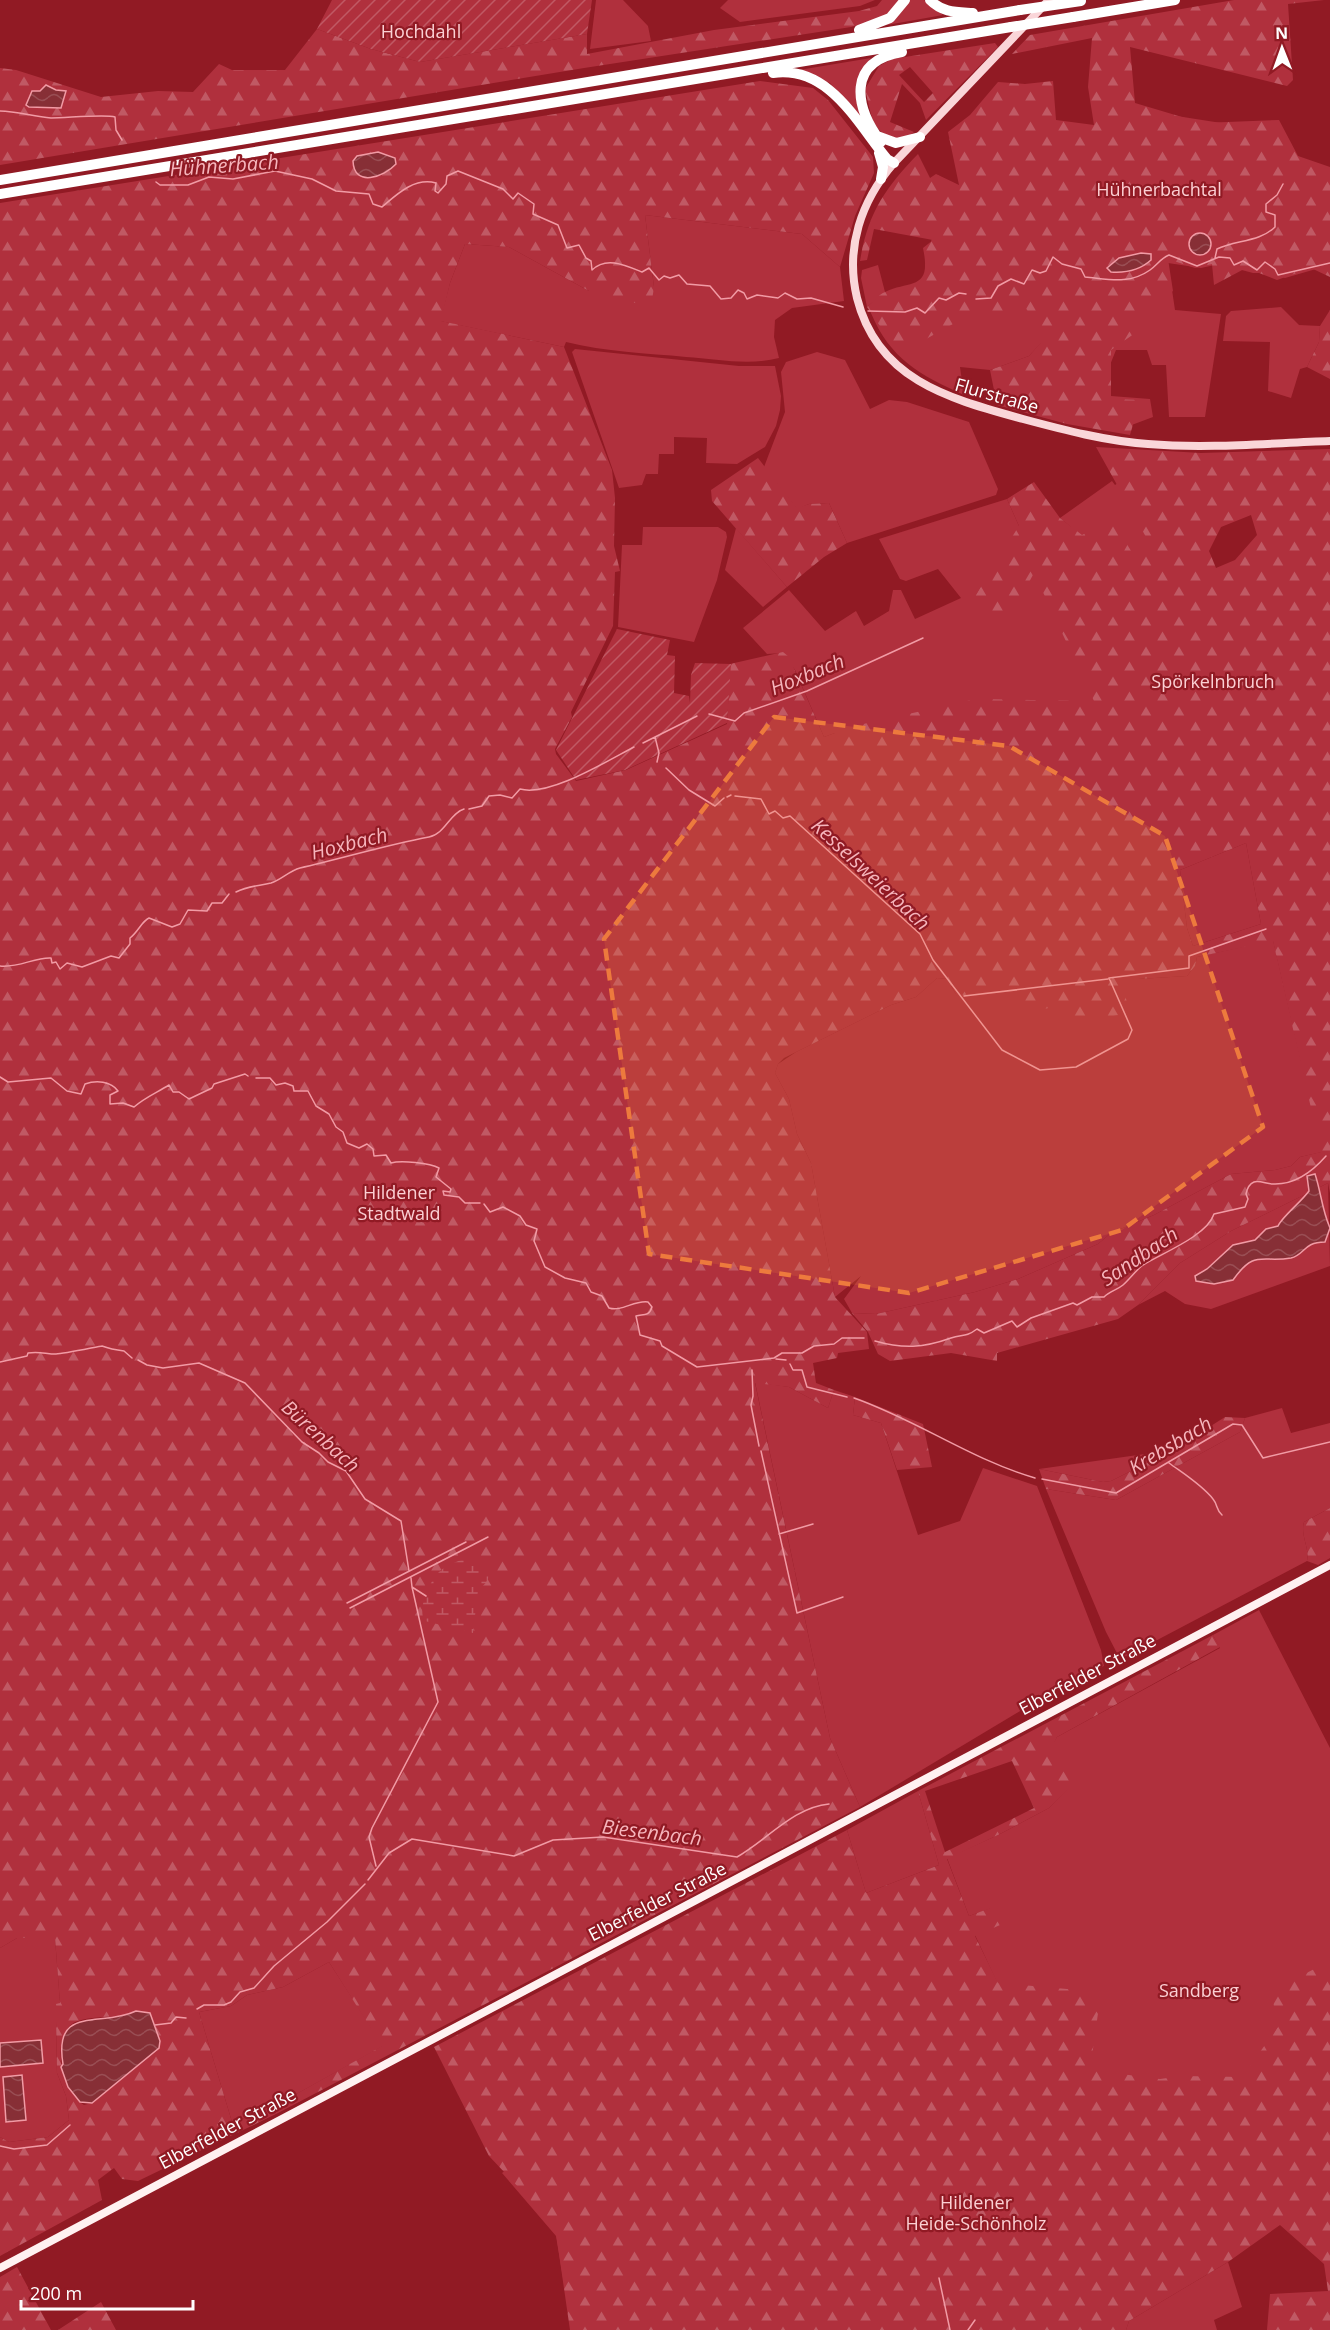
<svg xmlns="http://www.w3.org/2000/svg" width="1330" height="2330" viewBox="0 0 1330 2330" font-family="'Open Sans',sans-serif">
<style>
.green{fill:#b0303d}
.forest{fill:url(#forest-firs);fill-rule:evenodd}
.wetland{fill:url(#wetland-marsh)}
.garden{fill:url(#garden-furrows)}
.water{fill:url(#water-waves);stroke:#f19ba5;stroke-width:1.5}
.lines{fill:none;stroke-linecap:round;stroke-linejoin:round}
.stream{stroke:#f19ba5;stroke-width:1.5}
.secondary{stroke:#fad6d9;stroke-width:8}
.primary{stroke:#fff1f1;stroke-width:8}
.highway{stroke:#fff;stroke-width:10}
.highway-bridge{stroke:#fff;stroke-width:10}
.marked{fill:#ed7a3d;fill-opacity:0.2;stroke:#ed7a3d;stroke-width:4.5;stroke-dasharray:12 8;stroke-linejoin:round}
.labels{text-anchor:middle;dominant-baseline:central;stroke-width:4.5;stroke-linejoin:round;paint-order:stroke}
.park-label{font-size:18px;fill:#fbcfd3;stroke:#911a24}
.street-label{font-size:18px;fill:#fff;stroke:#911a24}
.water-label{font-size:20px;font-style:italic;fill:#f6b5bc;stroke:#911a24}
</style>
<defs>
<pattern id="forest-firs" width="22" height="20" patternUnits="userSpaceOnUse" patternTransform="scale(1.5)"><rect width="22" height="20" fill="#b0303d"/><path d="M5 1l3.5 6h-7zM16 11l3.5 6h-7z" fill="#c05964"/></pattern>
<pattern id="wetland-marsh" width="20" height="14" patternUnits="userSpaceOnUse" patternTransform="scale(1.5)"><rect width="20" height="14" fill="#b0303d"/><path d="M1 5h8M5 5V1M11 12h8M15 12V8" fill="none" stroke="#c05964"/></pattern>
<pattern id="garden-furrows" width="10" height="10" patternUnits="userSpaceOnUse" patternTransform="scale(1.5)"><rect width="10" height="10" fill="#b0303d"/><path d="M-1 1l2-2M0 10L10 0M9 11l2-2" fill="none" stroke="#c05964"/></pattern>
<pattern id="water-waves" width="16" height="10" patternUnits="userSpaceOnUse" patternTransform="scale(1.5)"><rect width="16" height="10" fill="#872f36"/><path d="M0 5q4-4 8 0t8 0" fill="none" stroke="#994e54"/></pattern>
</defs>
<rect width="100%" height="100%" fill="#911a24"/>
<path class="green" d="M596 0H623L648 26 651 41 590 49Z
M728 0H875L860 6 740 22 720 8Z
M909 0H924L943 15 887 25Z
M871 58C852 84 854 95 864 124L830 83 799 70Z
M1132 109 1266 130 1323 267 1285 278 1272 273H1253L1219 264 1201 268 1168 263 1175 310 1221 314 1205 417H1169L1166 365H1152L1147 350H1116L1110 365 1111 396 1150 399 1153 417 1113 432 1041 343 1029 356 990 370 960 367 964 395C920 375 890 359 871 313L933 296 925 265 934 230 929 202 938 175 959 189Z
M645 215 802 234 840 267 844 301 792 308 775 320 774 337 779 358C749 366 716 359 686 357 647 353 605 352 566 342L564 347 440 321 450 283 465 244 509 247 589 291 654 287Z
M878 265 885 292 867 307 861 278 862 270Z
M1281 307 1299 325 1320 326 1319 342 1307 367 1300 369 1291 398 1268 391 1270 342 1223 341 1226 316 1231 311Z
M575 349 739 366H775L781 396 780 410 776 426 765 447 737 464 706 463 707 438 674 437V454H659L658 474H646L642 485 619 488 572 352Z
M817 352 845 360 870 409 889 400 907 402 969 422 998 489 996 495 847 543 829 503 809 504 797 509 764 467 785 412 781 372 786 362Z
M1213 455 1077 877 1138 979 1187 976 1195 966 1197 957 1273 940 1322 1152 1300 1157 1291 1166 1275 1170 1231 1174 1154 1215 1111 1233 1098 1244 1018 1279 975 1292 876 1314 852 1313 844 1299 861 1276 835 1297 811 1163 797 1134 789 1099 775 1073 778 1064 796 1052 891 1005 916 997 937 978 947 979 957 996 835 733 824 737 795 670 783 653 767 654 743 628 789 590 825 631 856 611 864 626 889 611 893 590H901L915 619 961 598 938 569 906 581 900 579 879 539 1007 499 1019 526 1071 527 1060 518 1112 481 1115 485 1118 483 1126 496Z
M643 527H718L726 532 727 537 717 580 694 642 618 627 622 545H642Z
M736 528 787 587 763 607 725 570Z
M1246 843 1261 924 1193 946 1187 928 1180 870Z
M1328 1183 1330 1266 1211 1309 1185 1304 1165 1291 1138 1305 1180 1263 1231 1231Z
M755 1382 789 1387 828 1408 834 1390 855 1397 853 1415 881 1423 918 1535 960 1521 983 1468 1037 1486 1101 1650 1104 1666 1060 1687 860 1807 830 1738Z
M1282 1408 1291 1433 1330 1423V1508L1304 1522C1300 1535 1310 1548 1307 1561L1125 1657H1119L1106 1632 1046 1489 1116 1500 1240 1432 1245 1418Z
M1173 1450 1111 1481 1103 1482 1039 1469Z
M1259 1610 1330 1748V2079L570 2320 556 2236 502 2173 572 2121 1030 2053 975 1935 992 1908 969 1916 947 1858 998 1835 1049 1808 1075 1782 1052 1745 1057 1737 1220 1648 1213 1635Z
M918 1791 939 1865 866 1893 847 1830Z
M17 1938H55L60 2003 57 2012 50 2013V2021L56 2020 57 2073 66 2096 69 2120 48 2137 9 2142 0 2137V1948Z
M329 1962 383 2046 266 2111 232 2122 199 2012 231 2006 247 1995 283 1987Z
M1228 2262 1242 2307 1214 2320 1217 2330H1126L1129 2321Z"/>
<path class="forest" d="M882 0H900C889 19 871 22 851 27L584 68 0 165V68L16 70 101 97 158 91 193 92 219 64 232 70H285L317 29 371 49 420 62 587 34V54L714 30 859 11 877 6Z
M1234 0H1324L1288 4 1293 80 1287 86 1130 47 1135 103 1202 123 1279 120 1298 156 1330 167V277L1311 268 1277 280 1246 268 1214 285 1212 264 1195 268 1168 259 1173 291 1145 310 1138 331 1111 350V399L1140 400 1130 435 1067 424 997 405 990 370 1029 356 1044 339 1020 298 1013 299 1009 310 962 319 899 354 867 307C872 303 878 295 885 292 911 280 932 291 923 248L933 240 874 229 867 260 860 261C868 213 885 188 918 154L930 178 936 174 959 185 948 132 970 115 998 82 1025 84 1053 81 1056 120 1094 125 1088 87 1092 38 1012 54 1030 35Z
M995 43 998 47 926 120 920 103 902 84 890 122 914 132 905 139C871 138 872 116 865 89L879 66 892 59ZM910 67 933 93 924 102 899 75Z
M760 81 813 88 828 100 873 157 874 173 855 216 840 267 802 234 645 215 654 287 651 307 589 291 509 247 465 244 450 283 441 321 564 347 612 470 615 498 614 546 620 571 615 572 613 626 571 712 572 717 555 749 556 754 576 781 626 770 727 724 730 664 783 652 789 657 824 737 854 726 976 699 1094 701 1034 573 1001 633 972 601 1019 526 1007 499 1034 482 1060 518 1082 535 1112 520 1136 559 1151 546 1096 447 1201 453 1330 449V1193L1328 1183 1231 1231 1180 1263 1138 1305 1118 1319 997 1353V1361L951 1353 890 1361 878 1354 868 1332 852 1313 876 1314 975 1292 1018 1279 1098 1244 1111 1233 1154 1215 1231 1174 1275 1170 1291 1166 1300 1157 1321 1152 1273 941 1197 957 1195 966 1187 976 1138 979 1124 991 1130 1014C1113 1015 1092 1019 1078 1030L1071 1026 1069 1013 1056 1006 1029 1013 1024 1011C1010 983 983 993 957 996L947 979 937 978 916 997 891 1005 784 1058 778 1064 775 1073 789 1099 797 1134 811 1163 835 1297 867 1332 869 1349 838 1353 837 1358 813 1363 816 1383 834 1390 828 1408 789 1387 755 1383 830 1738 860 1807 278 2113 138 2181 122 2179 114 2168 98 2180 102 2200 0 2256V2137L9 2142 48 2137 69 2120 66 2096 57 2073 56 2021H50V2012H57L56 2004 60 2003 55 1938H17L0 1948V203ZM1251 515 1257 535 1235 560 1216 568 1209 551 1221 527ZM1246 843 1261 924 1193 946 1187 928 1180 870ZM329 1962 382 2046 266 2111 232 2122 199 2012 231 2006 247 1995 283 1987ZM134 2012 159 2041 157 2051 92 2103 84 2105C63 2091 50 2041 72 2024 82 2016 115 2017 127 2016Z
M1330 310V379L1307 367 1319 342 1320 326Z
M758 458 797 508 809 504 829 503 847 543 824 557 787 587 712 501 711 490Z
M855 1397 923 1424 932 1467 897 1470 881 1423 853 1415Z
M1225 1417 1245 1418 1240 1432 1116 1500 1046 1489 1039 1469 1103 1482 1111 1481 1173 1450Z
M1330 1508V1558L1318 1565 1307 1561C1310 1548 1300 1535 1304 1522Z
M1213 1635 1220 1647 1057 1737 1053 1745 1076 1782 1049 1808 998 1835 947 1859 969 1916 993 1907 1000 1925 975 1936 998 1983 1101 1992 1090 2070 1160 2079 1182 2076 1242 2077 1278 2027 1271 1991 1330 1961V2330H1267L1270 2294 1328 2291 1324 2264 1280 2225 1228 2262 1129 2321 1126 2330H570L555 2226 489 2156 434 2047 847 1830 866 1893 939 1865 918 1791ZM1012 1761 1034 1808 945 1852 925 1791Z
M17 2267 51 2330H0V2277Z
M101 2302 116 2330H58Z"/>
<path class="wetland" d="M473 1557C490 1568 495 1578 478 1590L473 1633 425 1621C417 1610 429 1583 438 1573 446 1564 463 1559 473 1557Z"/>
<path class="garden" d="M332 0H592L587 34 420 62 371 49 317 29Z
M617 629 670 640 667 655 675 656 674 693 689 696 690 703 691 675 695 663 731 664 727 723 625 770 576 780 556 750Z"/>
<path class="water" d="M46 85 56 90 66 91 61 108 29 107 26 105 32 91H40Z
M378 152 395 158 396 164C384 177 354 188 353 161L357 156Z
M1189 244a11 11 0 1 1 22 0a11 11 0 1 1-22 0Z
M1141 253 1151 254V260C1140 270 1125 273 1111 272L1107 268 1119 258Z
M1315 1174C1321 1192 1322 1210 1330 1228L1325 1242C1303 1242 1305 1255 1291 1258 1261 1263 1255 1249 1233 1280L1214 1284 1196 1281 1195 1276 1207 1269 1233 1245 1255 1240 1266 1229 1278 1226C1282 1217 1301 1202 1309 1191L1307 1176Z
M136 2011 150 2013 160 2041 159 2048 92 2103 80 2102 68 2087 61 2067 63 2064C53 2004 101 2028 136 2011Z
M41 2040 43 2063 0 2067V2043Z
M22 2075 26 2120 6 2122 3 2077Z"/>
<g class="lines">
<path class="stream" d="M0 111C17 111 34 117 51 118 66 118 105 114 115 117L116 130 122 140
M156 182 160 185H188L209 177 233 179 275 171 312 179 336 191 369 194 373 204 382 207C396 195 414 177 436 183L435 191 438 193 446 184 447 176 458 171 503 189 513 199 518 193 534 204 533 214 558 225 567 248 579 245 586 258 591 261 592 270C606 256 625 265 642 272L649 268 659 280 664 276 670 278 679 275 687 284 710 286 721 299 731 298 738 290 744 293 747 299 757 295 778 298 785 293 797 299 811 298 843 307
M1215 258 1217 249C1235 240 1260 242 1275 227V215L1266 212V204L1277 195 1283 184
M976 299 991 298 998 286 1011 279 1024 284 1032 270 1040 273 1046 271 1053 257 1062 264 1081 269 1085 277C1108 279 1129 285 1150 270 1157 265 1161 258 1169 255L1197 266 1219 257 1230 258 1234 265 1243 261 1257 270 1265 262 1275 269 1278 275 1330 263
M868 311 905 312 917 308 925 313 939 298 946 300 959 293 966 294
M709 714 735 721 744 713 807 691 923 638
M655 737 659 753 657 762
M643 743 697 716
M666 768 689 790 715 806 724 798
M735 796 761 799 769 814 775 811 783 818 790 816 920 934 933 960 1002 1050 1040 1070 1076 1067 1128 1039 1132 1030 1109 978 1189 968V956L1266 929
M727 797 731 795
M469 809 482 806 489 796 500 795 512 798 520 789C549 797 607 761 634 747
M236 892C248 886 258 886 271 883 281 880 289 871 300 868 344 858 386 845 429 837 445 834 450 813 464 809
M0 966C19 968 35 957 51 958L52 963 56 962 60 969 67 963 82 967 111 956 119 958 130 944V938C138 932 142 921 149 918L172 927 180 924 188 910 207 911 212 903H222L229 894
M964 996 1108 979
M0 1077 8 1082 51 1078 67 1091 81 1094 85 1084C96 1080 111 1081 118 1091L110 1095V1104L123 1103 134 1107C144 1098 156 1093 169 1085L173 1092H179L189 1099 212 1088 214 1084 245 1074 248 1076
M256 1078H270L276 1085 285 1083 293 1086 294 1091H308L316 1106 329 1114 336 1127 343 1132 347 1143 359 1148 367 1144 373 1149 374 1156 386 1155 391 1163C401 1160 430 1163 439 1168L436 1177 451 1189 450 1192 443 1191 444 1195 459 1197 465 1203H480
M484 1204 490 1212 503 1207 520 1216 526 1225 537 1229 534 1241 545 1267 565 1278 586 1283 591 1292 602 1296 609 1308C622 1312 634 1300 648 1302L652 1307C649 1317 643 1314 636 1316L640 1335 660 1341 662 1346 697 1367 774 1358 782 1353H802L814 1346 834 1344 842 1338H864
M875 1341C903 1349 923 1348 951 1338 962 1334 965 1338 977 1329L984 1333 1012 1321 1017 1327 1031 1318 1073 1303 1077 1305 1092 1297H1104C1110 1291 1117 1290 1123 1285 1130 1279 1136 1270 1143 1265 1162 1253 1207 1236 1214 1214L1245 1207 1248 1199 1246 1194C1247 1189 1249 1184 1254 1182 1259 1180 1267 1184 1273 1184 1295 1185 1312 1172 1326 1156
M776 1359 786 1360
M138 1360 147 1365 163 1368 199 1363 245 1383 302 1442 319 1453 328 1462 346 1471 365 1499 401 1521 409 1571
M0 1362 27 1356 28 1353C39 1351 46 1354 56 1354 64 1354 100 1346 102 1346 110 1349 116 1350 124 1351L132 1358
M790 1364 793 1370H802L807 1387 847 1397
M752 1370 753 1396 751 1405 759 1446
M854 1398C917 1420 970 1459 1035 1478
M761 1451 797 1613 843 1597
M1169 1463C1184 1474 1202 1485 1213 1499 1218 1505 1216 1510 1222 1515
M1042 1479 1116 1493 1233 1424 1242 1425 1263 1458 1330 1442
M779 1534 813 1524
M411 1578 412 1587 426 1596
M347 1603 466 1542
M350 1608 488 1537
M376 1866 369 1837 372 1828 438 1702 412 1587
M368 1880 389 1853 412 1839 514 1856 553 1840 603 1837 737 1857C767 1840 794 1807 829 1804
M197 2009 204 2005H224L231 2002 240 1992 254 1988 274 1966 327 1922 365 1884
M155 2025 171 2023 176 2017 186 2018
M0 2146 14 2149 47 2145 70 2125
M939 2278 950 2330
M968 2330 975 2320"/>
<path class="secondary" d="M1049 0 894 163C861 201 845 248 857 298 878 381 951 399 1023 419 1064 430 1106 441 1148 444 1208 449 1270 443 1330 441"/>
<path class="primary" d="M0 2268 1330 1565"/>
<path class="highway" d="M930 0C943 13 956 12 973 13
M1073 17 1175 0
M859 30 890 18 905 0
M773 73C829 65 857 123 887 159L894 163
M877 136 896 143 920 137
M881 142C854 106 847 61 902 52
M879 153 883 167 881 179
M0 180 1020 10
M0 194 1011 27"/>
<path class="highway-bridge" d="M1020 10 1081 1
M1011 27 1073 17"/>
</g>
<path class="marked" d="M774 717 1009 746 1165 836 1263 1127 1122 1230 909 1293 649 1254 604 939Z"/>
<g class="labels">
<g class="park-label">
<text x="421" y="31">Hochdahl</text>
<text x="1159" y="189">Hühnerbachtal</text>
<text x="1213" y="681">Spörkelnbruch</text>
<text x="399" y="1192">Hildener<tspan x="399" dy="21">Stadtwald</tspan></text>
<text x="1199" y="1990">Sandberg</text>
<text x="976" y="2202">Hildener<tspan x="976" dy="21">Heide-Schönholz</tspan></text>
</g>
<g class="street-label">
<text transform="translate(997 395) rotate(16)">Flurstraße</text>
<text transform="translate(1087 1674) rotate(-28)">Elberfelder Straße</text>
<text transform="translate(657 1901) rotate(-27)">Elberfelder Straße</text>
<text transform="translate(227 2128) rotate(-28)">Elberfelder Straße</text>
</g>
<g class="water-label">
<text transform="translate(224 165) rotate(-4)">Hühnerbach</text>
<text transform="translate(807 674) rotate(-22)">Hoxbach</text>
<text transform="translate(349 843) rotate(-14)">Hoxbach</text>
<text transform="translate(871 874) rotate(43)">Kesselsweierbach</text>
<text transform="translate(1139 1256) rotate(-34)">Sandbach</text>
<text transform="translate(321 1436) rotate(42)">Bürenbach</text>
<text transform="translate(1170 1445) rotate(-31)">Krebsbach</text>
<text transform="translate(652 1832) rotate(7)">Biesenbach</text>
</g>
</g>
<g transform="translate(1282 48) rotate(359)" stroke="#911a24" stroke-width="4.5" paint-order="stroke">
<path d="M0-4.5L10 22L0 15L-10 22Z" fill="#ffffff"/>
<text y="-9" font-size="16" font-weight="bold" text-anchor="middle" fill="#ffffff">N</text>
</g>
<path d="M21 2300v9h172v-9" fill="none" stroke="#ffffff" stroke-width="3"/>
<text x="30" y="2300" font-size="18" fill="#ffffff" stroke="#911a24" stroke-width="4.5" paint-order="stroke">200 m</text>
</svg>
